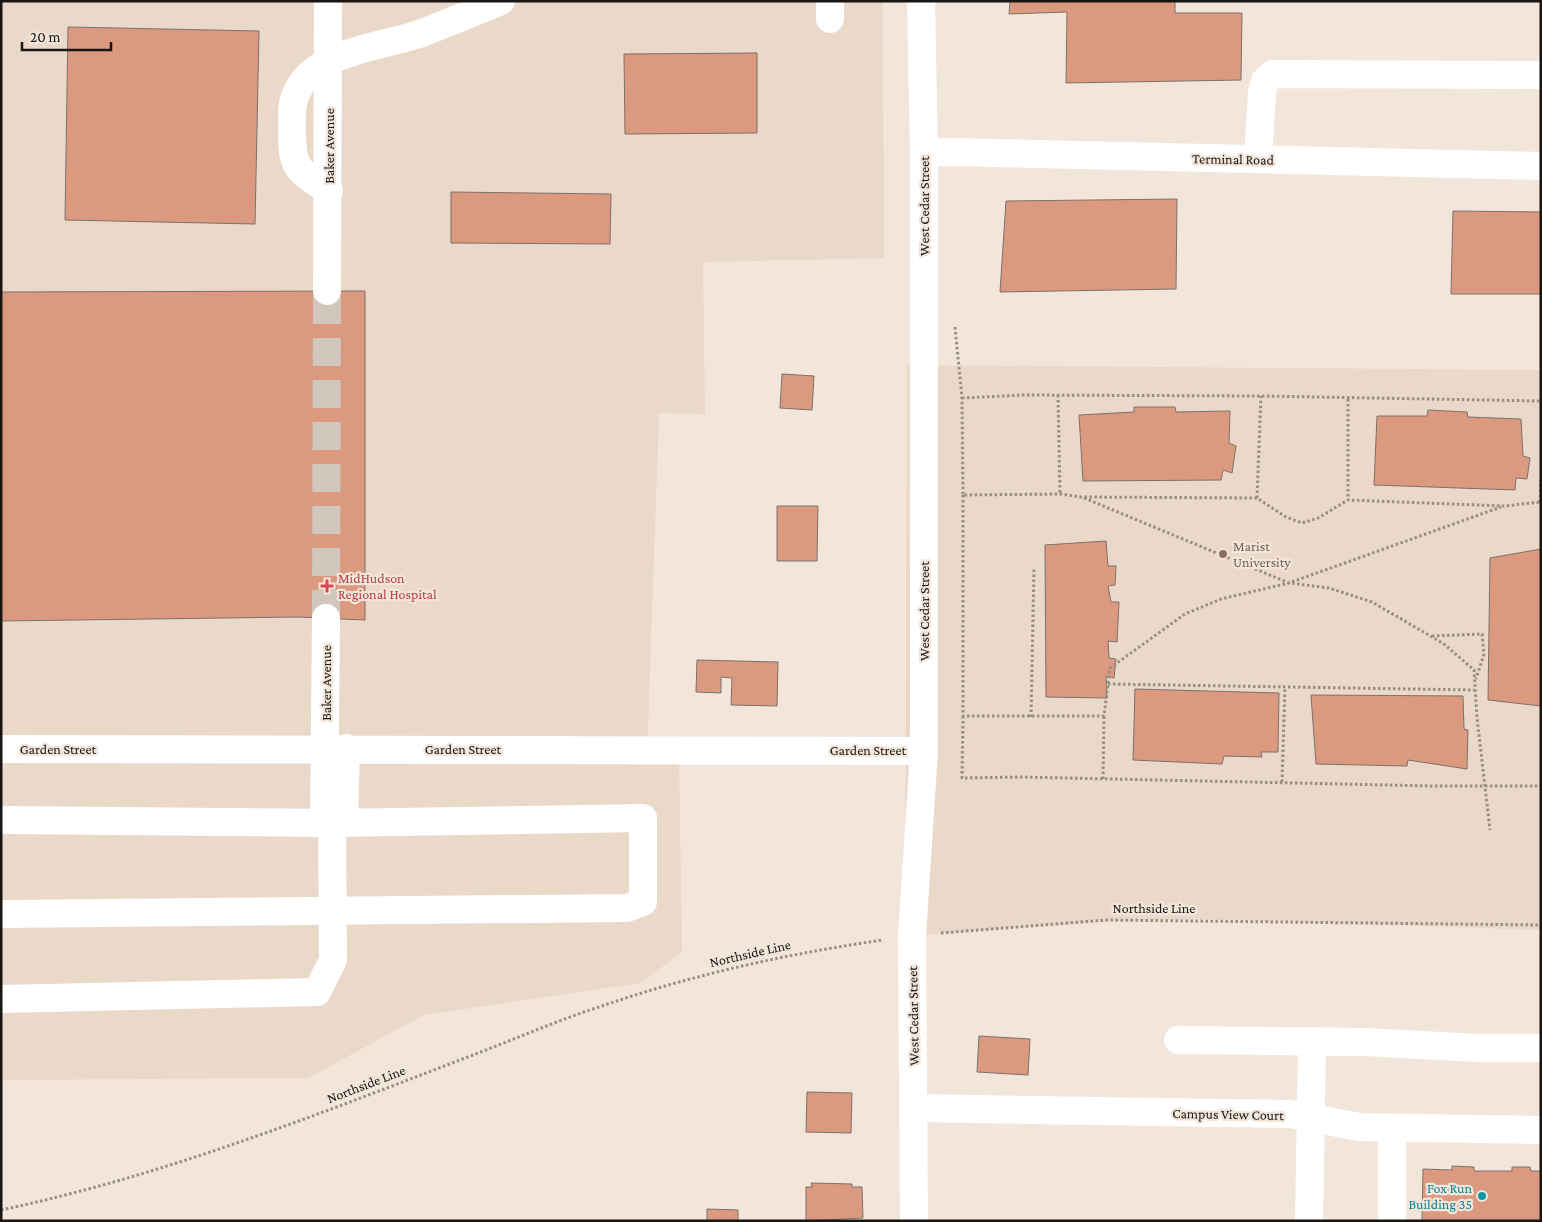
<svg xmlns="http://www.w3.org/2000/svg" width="1542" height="1222" viewBox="0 0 1542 1222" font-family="'Crimson Pro',serif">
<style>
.built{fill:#ead8c8}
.building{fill:#db9a80;stroke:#7d706a}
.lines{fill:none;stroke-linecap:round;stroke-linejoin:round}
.minor-tunnel{stroke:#d1c7bd;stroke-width:28;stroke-dasharray:28 14;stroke-linecap:butt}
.path{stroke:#968d85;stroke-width:3;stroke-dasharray:2.5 2.5;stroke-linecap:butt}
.minor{stroke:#fff;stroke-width:28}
.education-dot{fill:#8d6e63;stroke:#f2e6db;stroke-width:2}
.health-dot{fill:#e0444e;stroke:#f2e6db;stroke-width:2}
.culture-dot{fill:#0f9aa8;stroke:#f2e6db;stroke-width:2}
.labels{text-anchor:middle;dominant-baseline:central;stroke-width:4.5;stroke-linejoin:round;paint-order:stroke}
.street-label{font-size:14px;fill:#191512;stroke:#f2e6db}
.education-label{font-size:14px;fill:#785e54;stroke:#f2e6db;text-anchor:start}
.health-label{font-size:14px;fill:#be3a42;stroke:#f2e6db;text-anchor:start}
.culture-label{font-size:14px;fill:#0d838f;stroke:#f2e6db;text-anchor:end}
</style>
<rect width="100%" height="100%" fill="#f2e6db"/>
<path class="built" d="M1 1H883L884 258 703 262 705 414 659 413 647 758 679 759 682 952 641 983 424 1015 308 1078 1 1080Z
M907 365 1541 370V930L1201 919 1117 921 905 936Z"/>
<path class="building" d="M1010 1H1175V13H1242L1241 80 1066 83 1067 12 1009 14Z
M68 27 259 31 255 224 65 220Z
M757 53V133L625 134 624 54Z
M451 192 611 194 610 244 451 243Z
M1177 199 1176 289 1000 292 1006 201Z
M1453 211 1541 212V294H1451Z
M365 291V620L299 617 1 621V292Z
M782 374 814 376 812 410 780 408Z
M1134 407H1175L1176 412 1230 411 1229 443 1236 446 1232 473 1223 470 1221 480 1083 481 1079 415 1134 412Z
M1428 410 1467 412 1468 417 1521 419 1523 456 1530 458 1527 479 1516 478 1515 490 1374 485 1377 416H1427Z
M777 506H818L817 561H777Z
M1106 541 1108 566H1116L1115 585 1108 586 1111 602H1119L1117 642 1108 641 1109 658 1116 659 1114 678 1106 676 1107 698 1046 697 1045 545Z
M1541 549V706L1488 700 1490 558Z
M697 660 778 662 777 706 731 705 732 678 721 677V693L696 692Z
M1135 689 1279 693 1278 752H1261L1262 757 1224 756 1222 764 1133 760Z
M1311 695 1463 696 1464 729 1468 730 1467 769 1408 760 1407 766 1316 764Z
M979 1036 1030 1039 1028 1075 977 1072Z
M807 1092 852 1093 851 1133 806 1132Z
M1452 1166 1474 1167V1171H1512V1167H1530L1531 1171H1541V1221H1422L1423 1169 1452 1170Z
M811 1183 852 1184V1187H862L863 1218 806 1221V1187H812Z
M707 1209 738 1210V1221H707Z"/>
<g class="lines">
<path class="minor-tunnel" d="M326 618 327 291"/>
<path class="path" d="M955 327 962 398 963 495 1060 494 1081 497 1257 498 1286 517 1302 523 1318 518 1348 500 1504 506 1541 502
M1058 395 1060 494
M962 398 1022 395 1261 396 1541 401
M1348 399V500
M963 495V716H1104L1110 668 1185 614 1221 599 1289 583 1501 507
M1084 498 1289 583 1329 588 1372 602 1444 644 1474 670 1477 718 1490 830
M1257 498 1261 396
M1540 502 1541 476
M1432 636 1482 634 1484 654 1476 679
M1108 684 1474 690
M963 716 962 778 1020 777 1433 786H1541
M1031 717 1034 568
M1103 779 1104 716
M1282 782 1285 687
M941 933 1106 920 1541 925
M1 1210C163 1176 319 1114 473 1055 515 1039 556 1021 599 1007 691 975 786 954 883 940"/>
<path class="minor" d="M830 1V19
M924 153 952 152 1541 166
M1258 159 1262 92 1265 81 1273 74 1541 75
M329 191C295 169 292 168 292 128 292 116 291 104 296 94 314 51 380 47 419 34 446 24 474 12 501 1
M327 291 328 1
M1 749 924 751
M1 820 332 823 333 960 317 992 1 999
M324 822 326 618
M344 823 346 748
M1 914 627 908 643 902V818L332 823
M1178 1040 1366 1042 1478 1048H1541
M914 1108 1290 1114 1359 1127 1541 1130
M914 1221 912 936 924 751V153L921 1
M1309 1221 1312 1042
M1392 1221V1128"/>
</g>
<circle class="education-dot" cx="1223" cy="554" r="5"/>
<path class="health-dot" d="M324.5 578.5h5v5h5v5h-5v5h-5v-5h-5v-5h5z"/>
<circle class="culture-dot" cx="1482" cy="1196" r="5"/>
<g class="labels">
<g class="street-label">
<text transform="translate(329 146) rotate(-90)">Baker Avenue</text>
<text transform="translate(1233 159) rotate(1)">Terminal Road</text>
<text transform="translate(924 206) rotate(-90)">West Cedar Street</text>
<text transform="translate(924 611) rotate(-90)">West Cedar Street</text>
<text transform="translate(326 683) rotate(-90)">Baker Avenue</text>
<text x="58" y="749">Garden Street</text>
<text x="463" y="749">Garden Street</text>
<text x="868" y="750">Garden Street</text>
<text x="1154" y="908">Northside Line</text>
<text transform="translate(750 953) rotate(-13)">Northside Line</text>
<text transform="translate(913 1016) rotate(-91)">West Cedar Street</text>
<text transform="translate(366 1084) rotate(-21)">Northside Line</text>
<text transform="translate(1228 1114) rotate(1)">Campus View Court</text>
</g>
<g class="education-label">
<text x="1233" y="546">Marist<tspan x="1233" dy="16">University</tspan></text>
</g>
<g class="health-label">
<text x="338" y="578">MidHudson<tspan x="338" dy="16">Regional Hospital</tspan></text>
</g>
<g class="culture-label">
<text x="1472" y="1188">Fox Run<tspan x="1472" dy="16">Building 35</tspan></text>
</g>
</g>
<rect width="1542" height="1222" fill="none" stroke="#191512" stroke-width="5"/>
<path d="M22 42v8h89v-8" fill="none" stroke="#191512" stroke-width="2.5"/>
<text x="30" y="42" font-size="15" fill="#191512" stroke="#f2e6db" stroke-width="4" paint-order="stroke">20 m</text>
</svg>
